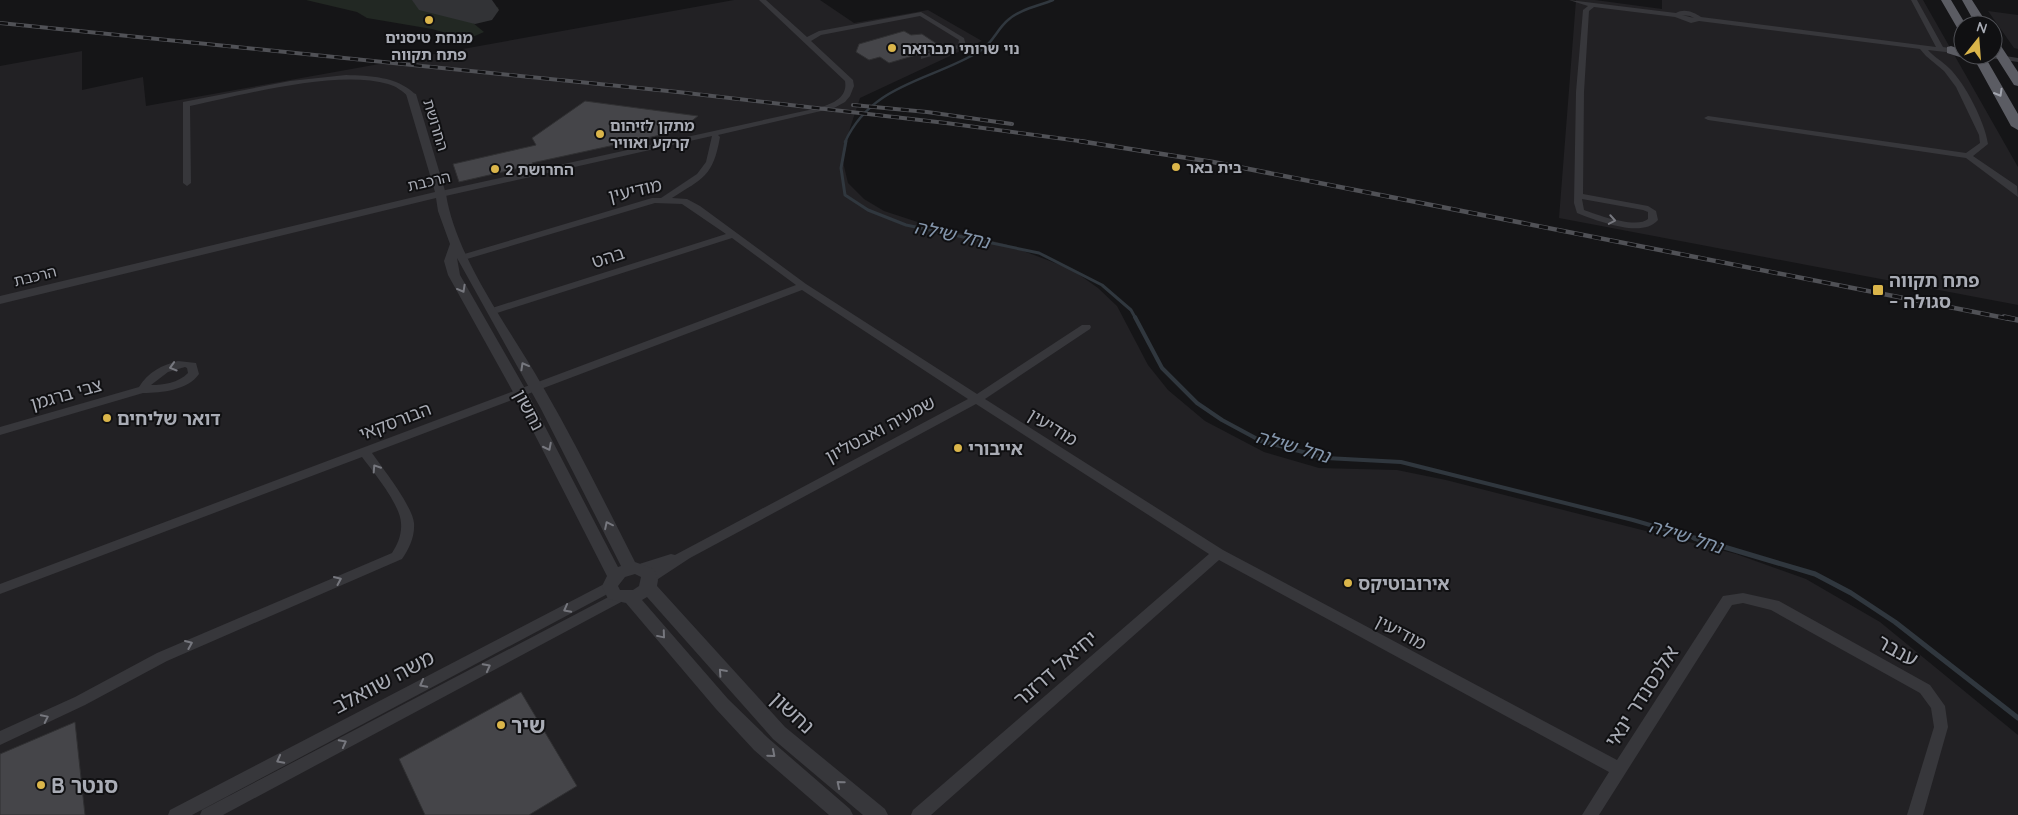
<svg xmlns="http://www.w3.org/2000/svg" width="2018" height="815" viewBox="0 0 2018 815" font-family="Quicksand,'Noto Sans Hebrew',sans-serif">
<style>
.built{fill:#222124}
.green{fill:#222823}
.lines{fill:none;stroke-linecap:round;stroke-linejoin:round}
.stream-far3{stroke:#30373e;stroke-width:2.5}
.stream-far2{stroke:#30373e;stroke-width:3}
.stream-far1{stroke:#30373e;stroke-width:4}
.stream{stroke:#30373e;stroke-width:5}
.runway{fill:#323336;fill-rule:evenodd}
.building{fill:#454549;stroke:#303032}
.minor{fill:#37373b;fill-rule:evenodd}
.tertiary{fill:#37373b;fill-rule:evenodd}
.trunk{fill:#5b5c63;fill-rule:evenodd}
.rail-far2-casing{stroke:#505156;stroke-width:4}
.rail-far1-casing{stroke:#505156;stroke-width:4.5}
.rail-casing{stroke:#505156;stroke-width:5.5}
.rail-far2{stroke:#101012;stroke-width:2.5;stroke-dasharray:8;stroke-linecap:butt}
.rail-far1{stroke:#101012;stroke-width:3;stroke-dasharray:9;stroke-linecap:butt}
.rail{stroke:#101012;stroke-width:4;stroke-dasharray:11;stroke-linecap:butt}
.oneway{stroke:#a1a4ad}
.oneway2{stroke:#76777e}
.poi-dot{fill:#dab54a;stroke:#101012;stroke-width:2}
.labels{text-anchor:middle;dominant-baseline:central;stroke-width:4;stroke-linejoin:round;paint-order:stroke}
.far-poi-label{font-size:15px;font-weight:bold;fill:#a9acb5;stroke:#101012;text-anchor:start}
.far-street-label{font-size:15px;fill:#a9acb5;stroke:#101012}
.street-label{font-size:18px;fill:#a9acb5;stroke:#101012}
.poi-label{font-size:18px;font-weight:bold;fill:#a9acb5;stroke:#101012;text-anchor:start}
.water-label{font-size:19px;font-style:italic;fill:#8496ac;stroke:#101012}
.near-street-label{font-size:21px;fill:#a9acb5;stroke:#101012}
.near-poi-label{font-size:21px;font-weight:bold;fill:#a9acb5;stroke:#101012;text-anchor:start}
</style>
<rect width="100%" height="100%" fill="#151517"/>
<path class="built" d="M734 0H820L854 23 928 10 982 41 860 98 850 128 843 162 848 183 864 199 884 211 930 226 1005 244 1071 269 1098 288 1117 306 1148 365 1168 390 1205 421 1264 452 1319 468 1397 470 1446 480 1736 554 1806 579 1880 622 2018 735V815H0V66L82 51V90L143 77 146 106Z
M1576 0H1595L1662 9V0H1923L2018 167V305L1559 218Z
M1988 11 2018 15V49L2014 48Z"/>
<path class="green" d="M306 0H480L499 8 473 23 484 32 468 39 432 29 367 18 357 12Z"/>
<g class="lines">
<path class="stream-far3" d="M845 142C872 83 931 81 980 51 993 43 997 29 1008 20 1020 9 1039 6 1053 0"/>
<path class="stream-far2" d="M846 141 841 168 845 195 868 210 906 225 1039 253 1102 285 1131 310 1136 319"/>
<path class="stream-far1" d="M1135 317 1162 368 1197 403 1222 420 1261 441 1326 458 1401 462 1633 520 1698 539"/>
<path class="stream" d="M1694 538 1815 574 1851 593 1895 622 2018 718"/>
<path class="runway" d="M412 0H492L499 10 492 20 475 24 419 10Z"/>
</g>
<path class="building" d="M904 31 911 35 922 34 937 44 923 47 930 51 889 63 880 57 869 60 856 52 859 44Z
M585 101 698 116 679 131 532 163 533 165 459 182 453 164 536 145 532 138Z
M521 692 577 786 529 815H425L399 759Z
M75 722 85 815H0V754Z"/>
<g class="lines">
<path class="minor" d="M759 0H766L807 37 819 31 921 12 964 38 966 46 921 59V55L958 45 959 40 920 16 821 35 811 41 853 80 854 86 850 96 845 102 834 108 718 135 720 137C713 177 703 178 672 198L687 199 700 206 806 284 977 394 1082 325H1090L1091 327 1090 329 985 399 1223 550 1617 760 1723 596 1743 593 1779 601 1930 685 1945 706 1948 727 1923 815H1907L1934 727 1931 708 1920 693 1771 610 1743 603 1732 605 1599 815H1582L1609 772 1219 560 931 815H911L913 810 1209 554 976 404 690 558 655 581 650 582 645 581 643 577 648 572 641 574 636 573 634 569 636 565 671 554 675 555 968 399 802 290 372 453C383 469 412 505 414 523 415 537 409 549 402 559L167 661 85 705 0 745V731L75 697 157 653 392 553C398 544 402 534 401 523 400 504 374 473 362 457L0 594V584L796 285 732 238 497 313H489L488 311 489 309 726 234 682 204 655 203 467 259 464 260 459 257 461 255 652 198H661L697 174 706 162 712 136 441 197 437 194 441 191 818 108C832 104 848 98 845 81Z
M1569 0 1676 13C1684 8 1694 12 1701 17L1936 47 1911 0H1917L1943 47 1963 50V54L1928 50C1934 57 1942 61 1949 68 1965 83 1985 122 1988 144L1973 156 2017 186 2018 197 1966 158 1708 120 1704 118 1708 116 1966 153 1980 143 1979 135 1956 87 1944 71 1926 56 1920 49 1699 21 1691 23 1675 17 1594 7 1589 11 1584 92 1583 194 1648 206 1656 211 1658 220C1643 238 1601 222 1582 215L1577 213 1574 203 1576 92 1583 10 1588 6ZM1682 15 1690 16 1694 18ZM1582 199 1643 210 1648 212V219C1637 229 1597 215 1584 210Z
M1993 54 2018 58V62L1983 57 1979 55Z
M346 75C370 76 396 76 415 94L408 96C402 91 396 86 388 84 337 69 243 95 190 106L191 183 187 186 183 183V102L290 81Z
M178 361 196 363 199 374C188 390 162 393 143 393L0 435V427L139 387C148 372 162 365 178 361ZM185 367 187 368 188 373C178 383 164 385 151 385L168 372Z
M610 581 615 582 617 586 615 590 192 815H168L170 810Z
M618 592 623 593 625 597 623 601 223 815H200L202 810Z"/>
<path class="tertiary" d="M408 92 416 94 446 194C456 259 511 330 543 387 576 444 605 503 635 562L654 569 658 580 657 586 785 727 885 809 888 815H863L773 739 647 597 642 600 728 699 768 738 850 809 853 815H829L754 750 716 709 626 603 608 599 602 586 607 576 513 392 448 275 444 261 450 244 438 211 436 198 0 304V296L435 192 406 94ZM457 258 541 409 621 566 618 567 527 392 460 275ZM635 574 641 577 639 586 633 590H620L618 586 625 577Z"/>
<path class="trunk" d="M1941 0H1951L1966 25H1963V32L1959 31Z
M1962 0H1972L1988 25H1976Z
M1993 38 1997 40 2018 72V86L2014 85 1993 52Z
M1951 46 1963 50V55H1968L1963 58 1947 53V47Z
M1972 55H1984L2018 114V130L2011 126Z"/>
<defs>
<path id="rail-far2" d="M0 23 678 92 946 123 1087 142
M853 105 927 112 1012 124"/>
<path id="rail-far1" d="M1079 141 1213 162 2010 319"/>
<path id="rail" d="M2004 317 2018 320"/>
</defs>
<use href="#rail-far2" class="rail-far2-casing"/>
<use href="#rail-far1" class="rail-far1-casing"/>
<use href="#rail" class="rail-casing"/>
<use href="#rail-far2" class="rail-far2"/>
<use href="#rail-far1" class="rail-far1"/>
<use href="#rail" class="rail"/>
</g>
<defs><path id="oneway-chevron" d="M-2-3.5L2.5 0L-2 3.5" fill="none" stroke-width="1.6" stroke-linecap="round" stroke-linejoin="round" transform="scale(1.25)"/></defs>
<use class="oneway" href="#oneway-chevron" transform="translate(1999 93) rotate(60)"/>
<g class="oneway2">
<use href="#oneway-chevron" transform="translate(1612 220) rotate(10)"/>
<use href="#oneway-chevron" transform="translate(462 289) rotate(61)"/>
<use href="#oneway-chevron" transform="translate(524 366) rotate(-119)"/>
<use href="#oneway-chevron" transform="translate(173 367) rotate(163)"/>
<use href="#oneway-chevron" transform="translate(548 447) rotate(63)"/>
<use href="#oneway-chevron" transform="translate(376 468) rotate(-123)"/>
<use href="#oneway-chevron" transform="translate(608 525) rotate(-116)"/>
<use href="#oneway-chevron" transform="translate(338 580) rotate(-24)"/>
<use href="#oneway-chevron" transform="translate(567 609) rotate(152)"/>
<use href="#oneway-chevron" transform="translate(662 635) rotate(50)"/>
<use href="#oneway-chevron" transform="translate(189 644) rotate(-23)"/>
<use href="#oneway-chevron" transform="translate(487 667) rotate(-28)"/>
<use href="#oneway-chevron" transform="translate(722 672) rotate(-132)"/>
<use href="#oneway-chevron" transform="translate(423 684) rotate(152)"/>
<use href="#oneway-chevron" transform="translate(45 718) rotate(-26)"/>
<use href="#oneway-chevron" transform="translate(343 743) rotate(-28)"/>
<use href="#oneway-chevron" transform="translate(772 754) rotate(41)"/>
<use href="#oneway-chevron" transform="translate(280 760) rotate(152)"/>
<use href="#oneway-chevron" transform="translate(840 784) rotate(-140)"/>
</g>
<g class="poi-dot">
<circle cx="429" cy="20" r="5"/>
<circle cx="892" cy="48" r="5"/>
<circle cx="600" cy="134" r="5"/>
<circle cx="1176" cy="167" r="5"/>
<circle cx="495" cy="169" r="5"/>
<rect x="1872" y="284" width="12" height="12" rx="2.5"/>
<circle cx="107" cy="418" r="5"/>
<circle cx="958" cy="448" r="5"/>
<circle cx="1348" cy="583" r="5"/>
<circle cx="501" cy="725" r="5"/>
<circle cx="41" cy="785" r="5"/>
</g>
<g class="labels">
<g class="far-poi-label">
<text x="429" y="37" text-anchor="middle">מנחת טיסנים<tspan x="429" dy="17">פתח תקווה</tspan></text>
<text x="902" y="48">נוי שרותי תברואה</text>
<text x="610" y="125">מתקן לזיהום<tspan x="610" dy="17">קרקע ואוויר</tspan></text>
<text x="1186" y="167">בית באר</text>
<text x="505" y="169">החרושת 2</text>
</g>
<g class="far-street-label">
<text transform="translate(436 125) rotate(73)">החרושת</text>
<text transform="translate(429 181) rotate(-13)">הרכבת</text>
<text transform="translate(35 276) rotate(-14)">הרכבת</text>
</g>
<g class="street-label">
<text transform="translate(635 190) rotate(-13)">מודיעין</text>
<text transform="translate(608 257) rotate(-18)">בהט</text>
<text transform="translate(66 394) rotate(-16)">צבי ברגמן</text>
<text transform="translate(529 410) rotate(62)">נחשון</text>
<text transform="translate(395 421) rotate(-21)">הבורסקאי</text>
<text transform="translate(1053 427) rotate(32)">מודיעין</text>
<text transform="translate(880 429) rotate(-28)">שמעיה ואבטליון</text>
<text transform="translate(1401 632) rotate(28)">מודיעין</text>
</g>
<g class="poi-label">
<text x="1889" y="280">פתח תקווה<tspan x="1889" dy="21">– סגולה</tspan></text>
<text x="117" y="418">דואר שליחים</text>
<text x="968" y="448">אייבורי</text>
<text x="1358" y="583">אירובוטיקס</text>
</g>
<g class="water-label">
<text transform="translate(952 234) rotate(12)">נחל שילה</text>
<text transform="translate(1293 446) rotate(16)">נחל שילה</text>
<text transform="translate(1686 536) rotate(17)">נחל שילה</text>
</g>
<g class="near-street-label">
<text transform="translate(1898 650) rotate(29)">ענבר</text>
<text transform="translate(1055 668) rotate(-41)">יחיאל דרזנר</text>
<text transform="translate(383 681) rotate(-28)">משה שוואלב</text>
<text transform="translate(1641 696) rotate(-57)">אלכסנדר ינאי</text>
<text transform="translate(793 712) rotate(43)">נחשון</text>
</g>
<g class="near-poi-label">
<text x="511" y="725">שיר</text>
<text x="51" y="785">B סנטר</text>
</g>
</g>
<g transform="translate(1978 40) rotate(17)"><circle r="24" fill="#101012" stroke="#4d4e53"/>
<path d="M0-4L9 19L0 12L-9 19Z" fill="#dab54a"/>
<text y="-8" font-size="14" font-weight="bold" text-anchor="middle" fill="#a9acb5">N</text>
</g>
</svg>
